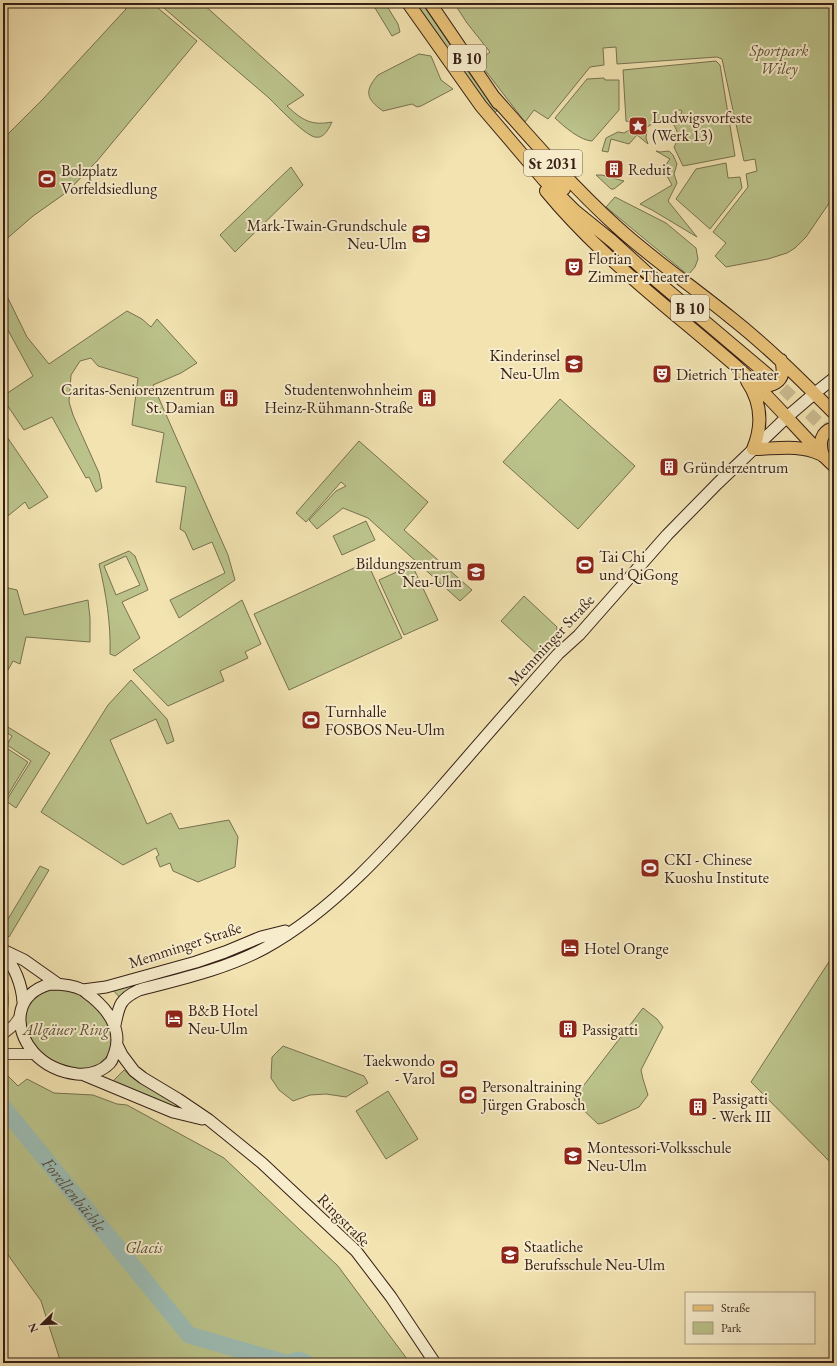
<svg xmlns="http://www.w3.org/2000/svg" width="837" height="1366" viewBox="0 0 837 1366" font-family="'EB Garamond',serif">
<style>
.green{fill:#bbc38b;stroke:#787150;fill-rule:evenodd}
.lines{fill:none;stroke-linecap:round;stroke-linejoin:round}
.river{stroke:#9dbdb4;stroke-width:17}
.primary-tunnel{stroke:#ccbc92;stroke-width:12;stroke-dasharray:12 6;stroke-linecap:butt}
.tertiary-casing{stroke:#65503d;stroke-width:12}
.secondary-casing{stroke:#361f16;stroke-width:13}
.primary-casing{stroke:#361f16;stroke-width:14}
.tertiary{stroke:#f7edcc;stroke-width:10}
.secondary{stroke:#f7edcc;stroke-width:11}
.primary{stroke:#e9c278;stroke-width:12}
.labels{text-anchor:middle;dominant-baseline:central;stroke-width:4;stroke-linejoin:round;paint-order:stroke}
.shield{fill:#f7edcc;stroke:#705d4d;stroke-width:1}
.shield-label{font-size:15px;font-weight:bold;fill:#361f16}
.park-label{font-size:16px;font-style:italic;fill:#5e5039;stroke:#f7edcc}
.poi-label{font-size:16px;fill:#361f16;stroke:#f7edcc;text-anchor:start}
.street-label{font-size:16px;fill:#361f16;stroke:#f7edcc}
.water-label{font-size:17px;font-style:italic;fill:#554e45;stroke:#f7edcc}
</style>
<rect width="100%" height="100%" fill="#f2e3b1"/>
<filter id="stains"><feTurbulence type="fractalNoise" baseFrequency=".005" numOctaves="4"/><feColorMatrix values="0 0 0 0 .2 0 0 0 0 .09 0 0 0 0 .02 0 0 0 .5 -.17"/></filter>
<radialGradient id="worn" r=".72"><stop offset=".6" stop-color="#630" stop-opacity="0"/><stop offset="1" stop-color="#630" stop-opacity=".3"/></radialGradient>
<path class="green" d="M121 3H152L197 41 97 161 67 192 33 216 3 242V139L43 99 126 9Z
M158 3H202L304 95 287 106C302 120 311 126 332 122 328 130 323 141 312 136 301 131 279 108 269 98 232 66 195 35 158 3Z
M372 3H385L398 24 400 32 392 36Z
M414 3H422L467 70 497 111 494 113 463 73Z
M454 3H834V196L806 237 795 248 787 253 768 259 726 267 715 256 726 243 713 232 748 187 746 174 757 171 755 159 744 161 722 59 717 57 617 64 616 47 603 48 604 65 590 67 548 119 534 110 525 122 478 61 490 52 467 23Z
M419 54 431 56 441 80 453 89 421 106 417 107 412 104 383 111C366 99 364 91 378 75Z
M716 61 720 65 735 156 683 166 674 147C679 139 679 132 673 124L682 112 681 110H679L669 121 659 120 647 127 626 121 623 70Z
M604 78 605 80H619V110L592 141C581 141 563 126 555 118L587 79Z
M633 128 647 130 646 138 648 144 637 135 629 144 611 139 608 152 602 151 606 138 618 132 624 133Z
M656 151 660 152 669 151 673 155 677 164 674 174 677 183 668 201 697 237 652 210 640 204 672 185 663 169 670 159Z
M726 163 728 178 740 177 742 188 710 229 676 199 696 169Z
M291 167 303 185 235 252 220 235Z
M596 175H602L624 181 614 189H611Z
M615 197 666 223 696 248 698 259 695 267 688 275 606 207Z
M3 288 27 337 49 364 127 311 142 319 151 327 157 319 197 363 181 373 153 385 228 555 235 580 179 618 170 600 225 573 212 542 193 550 185 532 180 529 186 487 156 482 164 433 132 425 138 378 98 366 91 358 80 361 71 375 69 402 73 415 99 473 102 488 96 492 89 477 86 478 52 417 24 430 3 399V396L33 376 3 321Z
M560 399 635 466 578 529 503 462Z
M3 431 48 497 29 509 25 502 3 520V493L6 491 3 486Z
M359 441 428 502 404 530 472 590 460 601 368 518 343 508 317 529 309 520 336 491 346 486 341 482 306 522 296 513Z
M366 521 375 540 342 555 333 536Z
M129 551 135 556 148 590 122 602 140 638 115 656 110 654C111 623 106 594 99 564ZM126 556 140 585 116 595 104 566Z
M367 562 402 638 289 690 254 614Z
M412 565 438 620 404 635 379 580Z
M3 577 8 588 17 590 24 615 88 600 90 618V642L26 637 20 664 13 661 8 670 3 669Z
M524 596 557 627 556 637 540 657 501 621Z
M242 600 261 644 245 652 248 658 220 671 224 681 168 706 133 670Z
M131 680 167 719 174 741 167 744 156 719 110 740 147 824 171 813 179 829 229 820 238 837 235 867 198 882 173 871 170 863 160 867 156 857 159 855 156 848 123 865 41 812 108 705Z
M3 724 50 753 16 808 6 801 31 761 7 745 12 736 3 730Z
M5 747 28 762 6 798 3 795V750Z
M40 866 49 870 9 937 3 934V924H5Z
M834 954V1166L751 1082Z
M219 957 221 963 121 999 112 989Z
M3 974C10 987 10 1012 3 1025Z
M53 988H62L78 993 94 1003 108 1018 114 1036 110 1053 99 1064 85 1070 57 1067 33 1048 23 1023 30 999 37 993Z
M643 1008 657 1019 663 1027 641 1070 643 1079 648 1095 639 1107 603 1123 598 1124 575 1102 574 1098Z
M283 1046 364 1076 368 1083 346 1097 326 1094 310 1095 293 1101 279 1090 271 1078 272 1057Z
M124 1070 134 1079 153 1088 197 1114 145 1097 113 1081Z
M3 1071 18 1086 27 1079 54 1093 93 1095 117 1104 127 1105 224 1158 338 1266 410 1363H61L41 1301 3 1248Z
M388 1091 418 1139 386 1159 356 1111Z"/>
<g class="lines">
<g class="river">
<path id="s1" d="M3 1107 189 1335 286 1363"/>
<path d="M289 1363 298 1360 306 1363"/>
</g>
<path class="primary-tunnel" d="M770 376 834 437"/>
<defs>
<path id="tertiary" d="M3 1034 14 1025 19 1018
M3 1054H35"/>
<path id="secondary" d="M3 950 24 960 58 984
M3 954C15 966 22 986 23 1002
M50 984C61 984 73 985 83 990 86 992 89 995 92 997 109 1011 122 1030 115 1052 113 1056 113 1060 110 1063 101 1072 89 1075 77 1074 61 1072 45 1065 34 1053 12 1027 15 994 50 984Z
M83 990 106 987 196 962 225 952 261 937 285 931
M115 1025C119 1005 120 999 139 990 181 979 226 969 265 948 331 912 389 847 439 790 478 745 518 699 558 654L579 635 667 535 717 484 787 417 815 393 834 378
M117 1045 122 1055 134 1071 143 1078 178 1099 209 1120 235 1141 262 1163 356 1251 391 1297 435 1363
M84 1075 173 1112 202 1119"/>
<path id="primary" d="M408 3 481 106 544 180 575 211 612 241 645 271 768 375
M430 3 498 103
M494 97C533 141 572 186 616 226 652 259 692 286 730 317 767 346 800 379 834 413
M540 160 564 189
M546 191C602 259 673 311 738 368 773 399 801 435 834 466
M747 381C762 403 763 425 753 449 775 449 799 444 820 454
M758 387C776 386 787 380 781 360
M823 456C819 443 820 432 834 428"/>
</defs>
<use href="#tertiary" class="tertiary-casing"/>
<use href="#secondary" class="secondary-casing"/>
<use href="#primary" class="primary-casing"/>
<use href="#tertiary" class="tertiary"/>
<use href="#secondary" class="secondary"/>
<use href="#primary" class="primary"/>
</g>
<defs>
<symbol id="sight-square" viewBox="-11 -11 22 22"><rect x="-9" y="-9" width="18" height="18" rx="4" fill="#8f2418" stroke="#f7edcc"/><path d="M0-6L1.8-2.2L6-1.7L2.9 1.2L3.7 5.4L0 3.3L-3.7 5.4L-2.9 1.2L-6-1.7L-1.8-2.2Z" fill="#fff"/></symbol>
<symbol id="building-square" viewBox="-11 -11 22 22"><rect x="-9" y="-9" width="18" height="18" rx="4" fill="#8f2418" stroke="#f7edcc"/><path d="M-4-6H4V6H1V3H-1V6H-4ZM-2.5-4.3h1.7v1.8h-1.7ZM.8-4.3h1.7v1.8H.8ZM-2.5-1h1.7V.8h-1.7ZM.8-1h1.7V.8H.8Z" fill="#fff"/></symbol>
<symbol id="stadium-square" viewBox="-11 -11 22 22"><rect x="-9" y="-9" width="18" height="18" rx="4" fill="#8f2418" stroke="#f7edcc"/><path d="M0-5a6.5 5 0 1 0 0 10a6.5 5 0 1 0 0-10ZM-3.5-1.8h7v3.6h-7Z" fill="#fff"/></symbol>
<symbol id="school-square" viewBox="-11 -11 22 22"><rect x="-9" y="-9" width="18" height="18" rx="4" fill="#8f2418" stroke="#f7edcc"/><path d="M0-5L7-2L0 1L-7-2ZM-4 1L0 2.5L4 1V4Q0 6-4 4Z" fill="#fff"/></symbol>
<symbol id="theatre-square" viewBox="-11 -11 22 22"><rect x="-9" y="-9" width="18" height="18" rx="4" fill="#8f2418" stroke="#f7edcc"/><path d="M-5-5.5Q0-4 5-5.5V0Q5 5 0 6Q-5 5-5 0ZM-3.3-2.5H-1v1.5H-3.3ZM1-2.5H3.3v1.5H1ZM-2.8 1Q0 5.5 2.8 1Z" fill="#fff"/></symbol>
<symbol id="hotel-square" viewBox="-11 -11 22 22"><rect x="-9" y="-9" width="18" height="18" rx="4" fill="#8f2418" stroke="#f7edcc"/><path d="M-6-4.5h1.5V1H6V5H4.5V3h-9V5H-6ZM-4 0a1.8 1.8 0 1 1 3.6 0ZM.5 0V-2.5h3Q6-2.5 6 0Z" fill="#fff"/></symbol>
</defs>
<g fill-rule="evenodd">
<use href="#sight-square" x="627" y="115" width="22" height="22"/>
<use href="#building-square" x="603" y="158" width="22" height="22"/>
<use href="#stadium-square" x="36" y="168" width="22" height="22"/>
<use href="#school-square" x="410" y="223" width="22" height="22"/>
<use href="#theatre-square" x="563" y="256" width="22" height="22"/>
<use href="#school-square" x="563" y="353" width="22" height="22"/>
<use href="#theatre-square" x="651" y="363" width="22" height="22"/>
<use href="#building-square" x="218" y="387" width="22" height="22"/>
<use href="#building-square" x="416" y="387" width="22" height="22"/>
<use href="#building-square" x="658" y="456" width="22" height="22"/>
<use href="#stadium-square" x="574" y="554" width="22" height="22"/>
<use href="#school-square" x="465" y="561" width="22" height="22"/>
<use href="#stadium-square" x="300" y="709" width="22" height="22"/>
<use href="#stadium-square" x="639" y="857" width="22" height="22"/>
<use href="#hotel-square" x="559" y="937" width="22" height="22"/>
<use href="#hotel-square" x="163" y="1008" width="22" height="22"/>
<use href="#building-square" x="557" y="1018" width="22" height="22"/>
<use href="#stadium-square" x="438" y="1058" width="22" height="22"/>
<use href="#stadium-square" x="457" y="1084" width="22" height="22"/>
<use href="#building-square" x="687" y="1096" width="22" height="22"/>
<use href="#school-square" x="562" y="1145" width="22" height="22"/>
<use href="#school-square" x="499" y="1244" width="22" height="22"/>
</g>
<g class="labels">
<g class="shield">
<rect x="448" y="45" width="38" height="26" rx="3"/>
<rect x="524" y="150" width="58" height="26" rx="3"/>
<rect x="671" y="295" width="38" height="26" rx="3"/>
</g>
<g class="shield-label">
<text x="467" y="58">B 10</text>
<text x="553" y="163">St 2031</text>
<text x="690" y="308">B 10</text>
</g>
<g class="park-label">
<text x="779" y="50">Sportpark<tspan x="779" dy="18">Wiley</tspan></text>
<text x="66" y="1029">Allgäuer Ring</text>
<text x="144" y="1247">Glacis</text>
</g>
<g class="poi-label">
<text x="652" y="117">Ludwigsvorfeste<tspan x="652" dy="18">(Werk 13)</tspan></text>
<text x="628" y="169">Reduit</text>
<text x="61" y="170">Bolzplatz<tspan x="61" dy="18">Vorfeldsiedlung</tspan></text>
<text x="407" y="225" text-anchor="end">Mark-Twain-Grundschule<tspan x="407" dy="18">Neu-Ulm</tspan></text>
<text x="588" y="258">Florian<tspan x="588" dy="18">Zimmer Theater</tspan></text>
<text x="560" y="355" text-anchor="end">Kinderinsel<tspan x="560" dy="18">Neu-Ulm</tspan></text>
<text x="676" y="374">Dietrich Theater</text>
<text x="215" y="389" text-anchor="end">Caritas-Seniorenzentrum<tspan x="215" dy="18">St. Damian</tspan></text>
<text x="413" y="389" text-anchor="end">Studentenwohnheim<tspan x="413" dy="18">Heinz-Rühmann-Straße</tspan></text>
<text x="683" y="467">Gründerzentrum</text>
<text x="599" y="556">Tai Chi<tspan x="599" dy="18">und QiGong</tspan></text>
<text x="462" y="563" text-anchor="end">Bildungszentrum<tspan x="462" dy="18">Neu-Ulm</tspan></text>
<text x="325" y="711">Turnhalle<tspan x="325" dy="18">FOSBOS Neu-Ulm</tspan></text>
<text x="664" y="859">CKI - Chinese<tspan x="664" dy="18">Kuoshu Institute</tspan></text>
<text x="584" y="948">Hotel Orange</text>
<text x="188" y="1010">B&amp;B Hotel<tspan x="188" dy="18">Neu-Ulm</tspan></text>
<text x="582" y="1029">Passigatti</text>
<text x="435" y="1060" text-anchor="end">Taekwondo<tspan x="435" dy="18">- Varol</tspan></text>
<text x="482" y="1086">Personaltraining<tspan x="482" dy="18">Jürgen Grabosch</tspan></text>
<text x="712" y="1098">Passigatti<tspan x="712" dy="18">- Werk III</tspan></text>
<text x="587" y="1147">Montessori-Volksschule<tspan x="587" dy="18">Neu-Ulm</tspan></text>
<text x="524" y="1246">Staatliche<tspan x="524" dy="18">Berufsschule Neu-Ulm</tspan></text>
</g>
<g class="street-label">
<text transform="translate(551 640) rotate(-47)">Memminger Straße</text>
<text transform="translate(185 945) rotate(-18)">Memminger Straße</text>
<text transform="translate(344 1220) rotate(45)">Ringstraße</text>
</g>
<g class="water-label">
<text stroke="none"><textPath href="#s1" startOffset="113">Forellenbächle</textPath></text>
</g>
</g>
<rect width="837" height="1366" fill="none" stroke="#f2e3b1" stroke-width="16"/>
<rect x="4" y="4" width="829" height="1358" fill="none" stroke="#361f16" stroke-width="2"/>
<rect x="8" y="8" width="821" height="1350" fill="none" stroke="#361f16"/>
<rect x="685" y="1292" width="130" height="52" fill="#f7edcc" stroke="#aa9b83"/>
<rect x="693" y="1305" width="20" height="6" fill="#e9c278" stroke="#aa9b83"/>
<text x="721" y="1312" font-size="12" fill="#361f16">Straße</text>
<rect x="693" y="1322" width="20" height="12" fill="#bbc38b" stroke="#aa9b83"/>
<text x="721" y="1332" font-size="12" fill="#361f16">Park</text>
<g transform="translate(42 1324) rotate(247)" stroke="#f7edcc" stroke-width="3" paint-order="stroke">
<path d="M0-3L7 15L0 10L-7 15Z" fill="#361f16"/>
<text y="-6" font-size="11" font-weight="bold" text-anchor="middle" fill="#361f16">N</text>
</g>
<rect width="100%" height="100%" filter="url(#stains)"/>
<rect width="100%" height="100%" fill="url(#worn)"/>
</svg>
